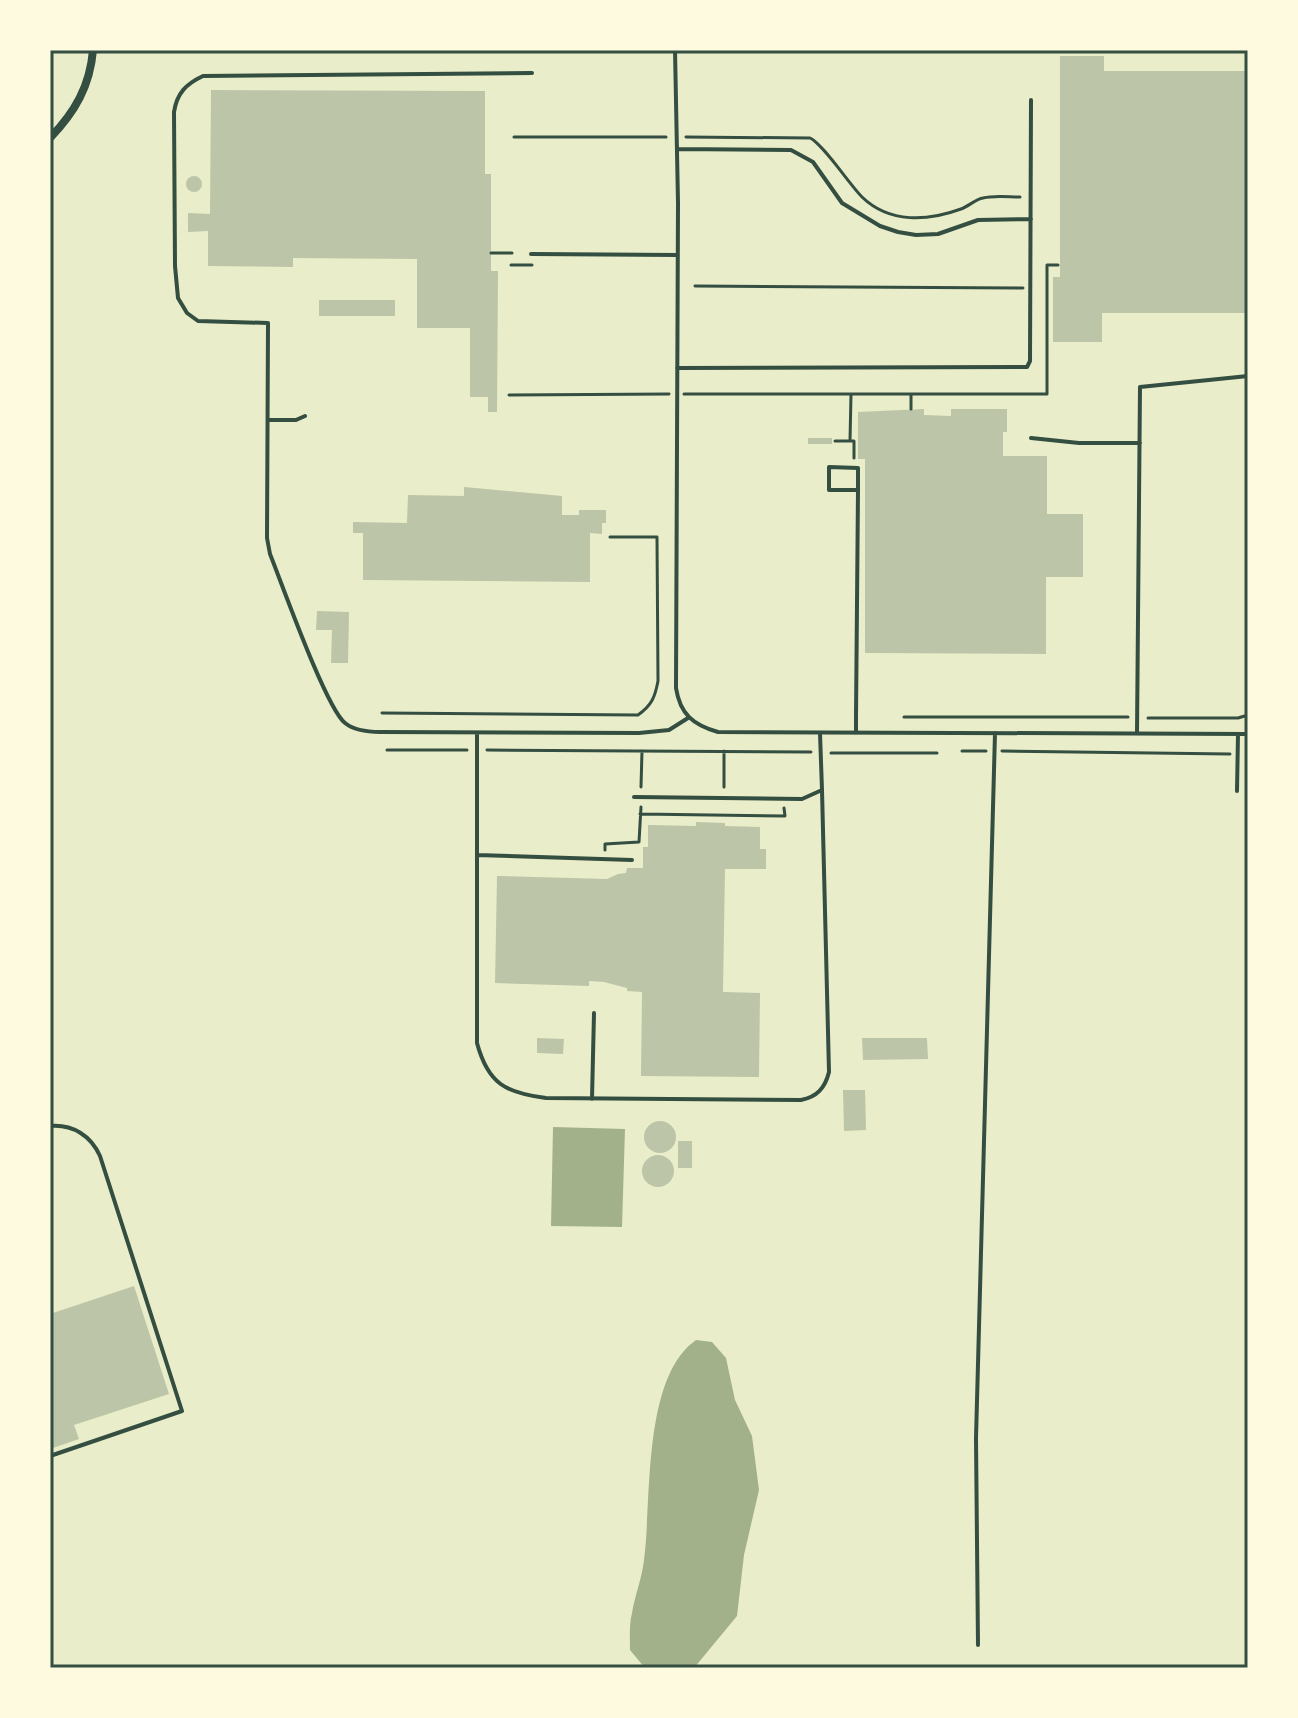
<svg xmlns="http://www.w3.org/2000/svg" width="1298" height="1718" viewBox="0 0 1298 1718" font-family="Manrope,sans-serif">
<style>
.water{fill:#a3b18a}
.building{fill:#bcc5a7}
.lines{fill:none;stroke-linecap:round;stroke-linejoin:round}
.path{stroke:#344e41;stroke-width:3}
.service{stroke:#344e41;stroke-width:4}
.minor{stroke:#344e41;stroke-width:8}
.neatline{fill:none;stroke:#344e41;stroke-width:3}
</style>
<rect width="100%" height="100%" fill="#e9edc9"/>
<path class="water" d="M553 1127 625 1129 622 1227 551 1226Z
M696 1340 712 1342 726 1358 735 1400 752 1436 759 1490 744 1555 737 1616 694 1668H645L630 1650C630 1638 629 1625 632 1613 635 1595 642 1578 644 1560 652 1500 642 1378 696 1340Z"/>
<path class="building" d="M1060 56H1104V71H1248V313H1102V342H1053V277H1060Z
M211 90 485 91V174H491V271H498L497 412H488V397H470V328H417V259L293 258V267L208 266V231L188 232V213L210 214Z
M186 184a8 8 0 1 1 16 0a8 8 0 1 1-16 0Z
M319 300H395V316H319Z
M924 409V415L951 416V409H1007V432H1003V456H1047V514H1083V577H1046V654L865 653V459H858V412Z
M808 438H832V444H808Z
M464 487 562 496V515H579V510H606V523H602V534L590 533V582L363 580V533H353V522L407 523 408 495 464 496Z
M317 611 349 612 348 663H331L332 630H316Z
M696 822 725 823V826L760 827V849H766V869H725L723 992 760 993 759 1077 641 1076 642 992 627 991V988L604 982 589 981V986L495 983 497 876 607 879 618 874 626 873 627 868H643V847H648V825L696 826Z
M537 1038 564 1039 563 1054 537 1053Z
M862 1038H927L928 1059 863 1060Z
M843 1090H865L866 1130 844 1131Z
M644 1137a16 16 0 1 1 32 0a16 16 0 1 1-32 0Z
M678 1141H692V1168H678Z
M642 1171a16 16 0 1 1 32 0a16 16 0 1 1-32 0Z
M134 1286 169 1394 74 1425 79 1439 50 1449V1305L53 1313Z"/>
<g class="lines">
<path class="path" d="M514 137H666
M686 137 810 138C823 144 849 184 862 197 890 224 928 221 961 209 969 206 976 199 983 198 994 195 1009 197 1020 197
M491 253H512
M511 265H532
M695 286 1023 288
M684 394H1047V265H1058
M851 394 850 441H854V458
M911 394V409
M509 395 669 394
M835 441H850
M382 713 638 715C652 705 655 697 658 681L657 537H610
M904 717H1128
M1148 718H1238L1248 715
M387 750H467
M487 750 811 752
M962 751H986
M1002 751 1230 754
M831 753H937
M641 787 642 751
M724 787V751
M640 814 785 816 784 808
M605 850V844L639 842 641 807"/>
<path class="service" d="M675 50 678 203 676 688C680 714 693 725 718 732L1248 734
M532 73 203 76C186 84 177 93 174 112L175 266 178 298 187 313 198 321 268 323 267 538 270 554C282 584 326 708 345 723 355 731 368 732 380 732L639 733 669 730 688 718
M678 149 791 150 813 162 842 203 880 226 898 232 916 235 938 234 978 220 1031 219
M531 254 678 255
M677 368 1027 367 1030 361 1031 100
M268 420H296L305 416
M1031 438 1079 443H1140
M477 733V1043C488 1084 506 1093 546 1098L801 1100C817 1097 825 1088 829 1072L822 790
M856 733V717L858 490V468L829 467V490H858
M1137 733 1140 387 1248 376
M1237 791 1238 734
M634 797 802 799 822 790 820 733
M477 855 632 860
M592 1099 594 1013
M50 1126C73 1124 91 1136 100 1156L182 1411 50 1456
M978 1645 976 1438 995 733"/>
<path class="minor" d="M50 138C75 112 90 86 93 50"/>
</g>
<rect width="1298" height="1718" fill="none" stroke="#fefae0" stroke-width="104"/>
<rect x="52" y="52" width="1194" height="1614" class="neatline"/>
</svg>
